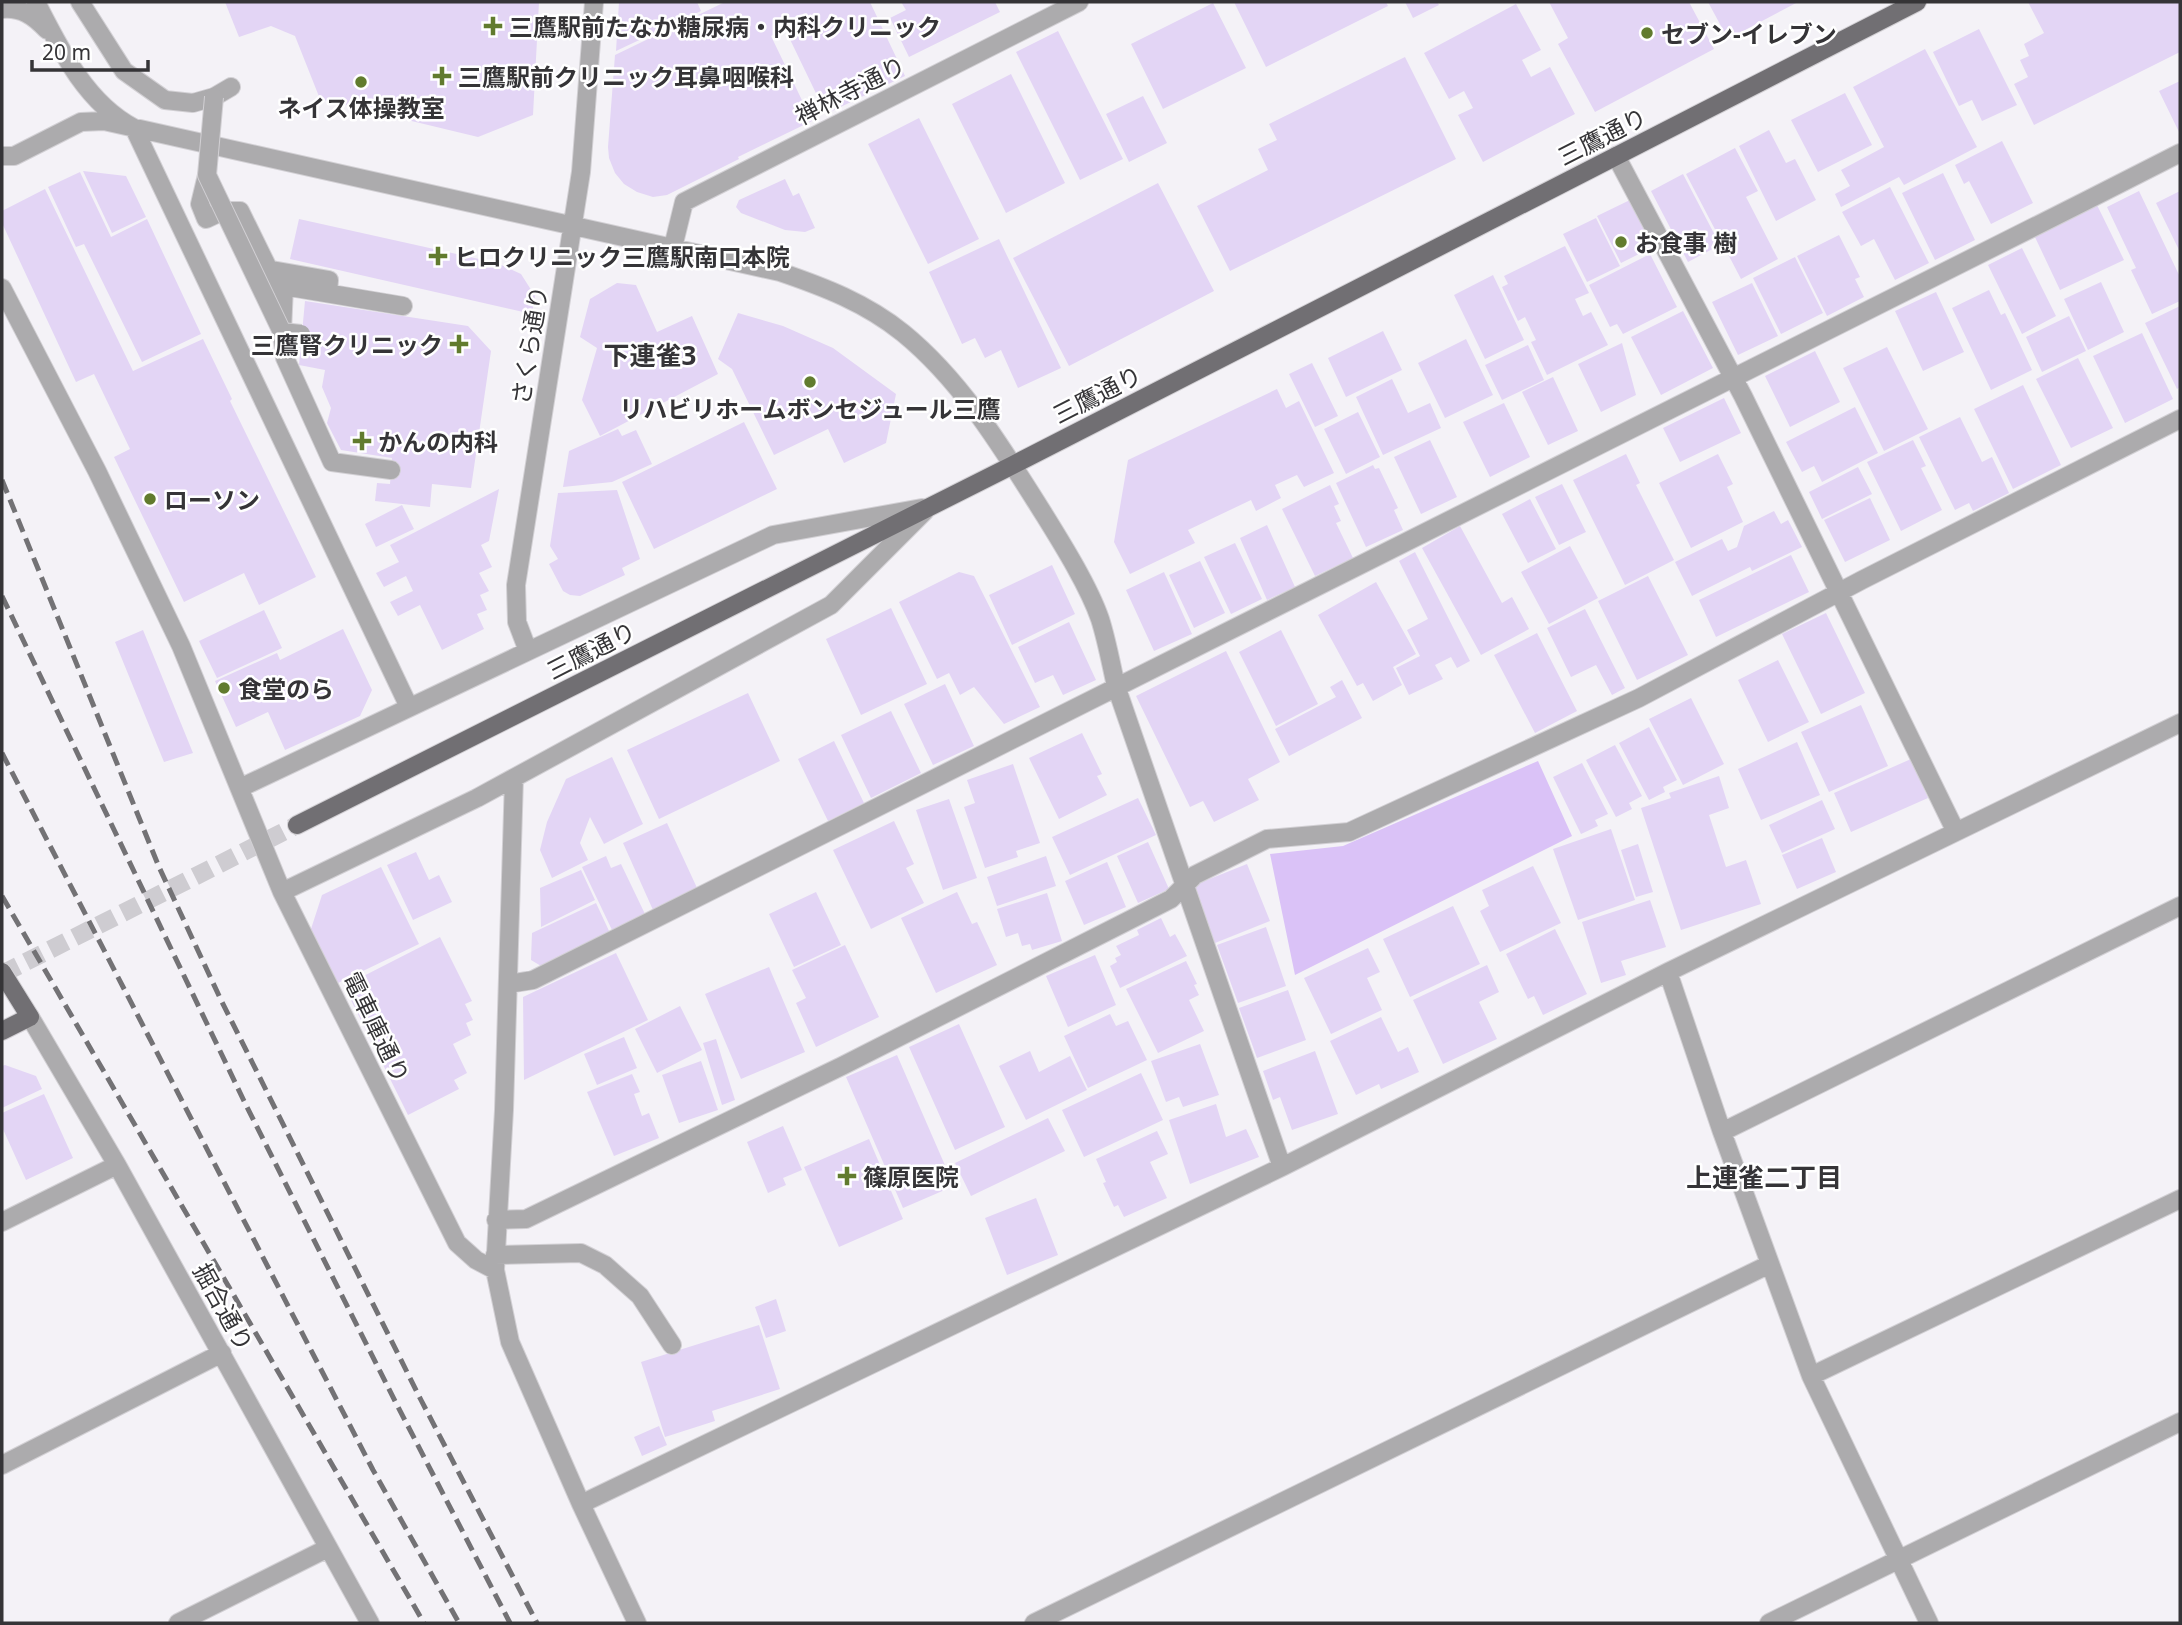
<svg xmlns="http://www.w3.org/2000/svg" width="2182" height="1625" viewBox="0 0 2182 1625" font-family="'Noto Sans','Noto Sans JP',sans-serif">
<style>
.green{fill:#dac2f7}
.building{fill:#e3d5f5}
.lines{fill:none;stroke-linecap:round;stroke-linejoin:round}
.major-tunnel{stroke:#ceccd1;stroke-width:18;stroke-dasharray:18 9;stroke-linecap:butt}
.minor-casing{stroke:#d2d0d4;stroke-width:20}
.major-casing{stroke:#d2d0d4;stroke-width:20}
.minor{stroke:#acabad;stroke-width:18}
.major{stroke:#716f73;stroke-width:18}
.rail{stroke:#737275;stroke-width:5;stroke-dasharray:14 7;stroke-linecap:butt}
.minor-bridge-casing{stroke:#d2d0d4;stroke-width:20;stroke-linecap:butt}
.minor-bridge{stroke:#acabad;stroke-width:18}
.poi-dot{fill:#617b2e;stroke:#fff;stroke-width:2.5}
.labels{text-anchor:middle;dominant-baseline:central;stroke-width:5;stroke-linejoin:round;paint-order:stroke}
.poi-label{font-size:24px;font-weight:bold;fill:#353437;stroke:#fff;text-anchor:start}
.street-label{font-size:24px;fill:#353437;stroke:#fff}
.neighbourhood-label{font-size:26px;font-weight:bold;fill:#353437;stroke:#fff}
</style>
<rect width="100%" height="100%" fill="#f4f2f7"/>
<path class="green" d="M1538 761 1572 836 1295 975 1270 854 1343 846Z"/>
<path class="building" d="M225 2H539L533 115 478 137 320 99 295 36 271 26 239 37Z
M619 2H697L701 11 616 51Z
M725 2H870L905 76 826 114 785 29 771 36 812 121 738 157 739 159 667 195 653 197 637 192 624 184 615 173 609 158 608 147 615 55Z
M901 2H995L1000 12 909 57 890 18 906 10Z
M1234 2H1386L1388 6 1266 67Z
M1405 2H1437L1439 5 1413 18Z
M1549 2H1689L1714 49 1595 112 1558 44 1568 38Z
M1708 2H1798L1728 39Z
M2028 2H2180V52L2034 125 2014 84 2028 77 2020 60 2029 56 2024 44 2044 33Z
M1213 3 1246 68 1163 109 1131 44Z
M1516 4 1541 50 1522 60 1531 77 1550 67 1575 114 1483 162 1458 115 1473 108 1464 91 1449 99 1424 53Z
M1979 29 2017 105 1982 121 1972 100 1959 106 1933 52Z
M1058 31 1123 159 1080 180 1016 52Z
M1925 49 1977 147 1904 185 1899 177 1841 207 1835 194 1850 186 1841 170 1884 147 1853 87Z
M1405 57 1456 159 1230 271 1197 206 1268 170 1258 149 1277 140 1269 124Z
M1011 74 1065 183 1006 213 952 104Z
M2180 81V134L2159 91Z
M1845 93 1872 145 1818 172 1791 120Z
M1143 96 1167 143 1129 162 1106 114Z
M919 118 979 239 928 264 868 144Z
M1769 130 1786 163 1795 159 1816 200 1776 221 1739 146Z
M2002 141 2033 203 1991 224 1969 181 1964 184 1955 165Z
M1735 148 1758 191 1746 197 1778 259 1741 279 1686 174Z
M83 171 126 176 146 217 112 233Z
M80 172 111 237 147 219 201 334 142 362 84 244 76 247 48 187Z
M1943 173 1975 240 1935 260 1902 193Z
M1683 174 1720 245 1688 262 1651 191Z
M785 179 793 196 799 193 815 228 805 232 785 230 741 213 736 207 739 200Z
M1158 183 1214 291 1069 366 1013 258Z
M1890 187 1929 263 1895 280 1874 239 1861 246 1842 212Z
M45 189 133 371 203 339 232 399 230 401 316 577 259 605 244 573 184 602 114 457 130 449 94 374 76 382 2 223V211Z
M2139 191 2180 277V301L2152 314 2131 270 2136 268 2107 207Z
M2180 191V252L2156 203Z
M1630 200 1653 247 1621 263 1597 216Z
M2097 205 2124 260 2060 290 2034 235Z
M1596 218 1620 266 1587 282 1563 234Z
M299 219 497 263 521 274 535 296 532 314 290 259Z
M1839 235 1860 277 1855 279 1864 297 1827 316 1797 256Z
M999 239 1061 368 1018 388 1001 350 985 358 975 338 962 344 929 272Z
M1565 246 1589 293 1575 299 1583 316 1591 312 1608 345 1547 375 1531 342 1536 340 1525 317 1518 321 1502 287 1508 284 1504 276Z
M2022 248 2056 316 2022 334 1988 265Z
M1650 254 1677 307 1623 334 1617 324 1610 327 1589 285Z
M1795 257 1823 313 1781 334 1753 278Z
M1493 275 1524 340 1485 359 1454 295Z
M2101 282 2124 332 2088 350 2064 299Z
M617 283 636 285 657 332 692 316 718 374 600 436 582 400 597 348 580 337 590 299Z
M1752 283 1778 336 1738 355 1712 302Z
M1989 290 2001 315 2005 313 2032 370 1991 390 1952 308Z
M1936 292 1964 352 1923 371 1895 311Z
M305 301 468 326 491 351 471 488 432 484 430 507 375 501 377 483 390 484 392 458 341 450 327 423 331 408 322 387 325 370 299 365Z
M2180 306V387L2177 389 2145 323Z
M1683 311 1713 368 1661 395 1631 337Z
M738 313 783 326 833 348 896 394 886 443 844 463 828 429 774 455 732 369 718 359Z
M2069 316 2086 351 2042 372 2026 337Z
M1383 331 1402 370 1346 397 1328 358Z
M2142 333 2173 399 2125 423 2093 356Z
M1466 339 1493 395 1445 418 1418 363Z
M1622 343 1636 395 1601 412 1578 364Z
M1528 345 1544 380 1502 400 1485 365Z
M1887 347 1928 429 1884 451 1843 368Z
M1815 351 1840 402 1790 427 1765 376Z
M2078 358 2113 428 2071 448 2036 379Z
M1312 363 1338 416 1315 427 1289 374Z
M1553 377 1578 431 1548 445 1522 392Z
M1392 379 1408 413 1430 403 1441 428 1383 455 1356 397Z
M2023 385 2061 465 2013 489 1974 409Z
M1277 389 1286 408 1299 401 1334 473 1304 487 1297 475 1275 485 1281 498 1256 511 1251 500 1188 530 1195 543 1130 574 1114 542 1128 460Z
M1724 398 1741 433 1680 462 1663 428Z
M1504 403 1530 457 1490 477 1463 422Z
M1855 407 1878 453 1822 482 1814 466 1802 472 1786 442Z
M1358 412 1380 457 1346 474 1324 429Z
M1960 417 1982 462 1992 457 2009 493 1973 511 1969 503 1955 510 1919 437Z
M744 422 777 489 654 549 622 482Z
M618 429 622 436 636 430 652 464 612 482 563 487 569 451Z
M1430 440 1457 497 1421 514 1394 457Z
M1913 440 1926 466 1921 468 1942 510 1901 531 1867 462Z
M1626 454 1640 483 1636 485 1674 560 1625 585 1573 480Z
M1718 454 1733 484 1727 487 1743 522 1691 548 1659 483Z
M1373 465 1375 469 1379 468 1398 508 1394 510 1403 530 1366 547 1336 483Z
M1858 467 1872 494 1822 519 1809 492Z
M1562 484 1586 532 1559 545 1535 497Z
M1330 485 1339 504 1334 506 1341 521 1336 523 1353 558 1315 576 1282 509Z
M499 489 489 541 481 545 492 567 479 573 489 591 480 595 487 610 477 614 484 629 442 650 420 605 398 616 390 602 413 591 406 576 384 587 376 573 399 562 390 545Z
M617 490 640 559 622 568 625 575 580 596 570 595 563 591 549 564 558 559 550 546 558 493Z
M1870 498 1890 540 1845 562 1824 520Z
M1530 499 1556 549 1528 563 1502 514Z
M402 505 414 529 376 547 365 524Z
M1774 511 1781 524 1788 520 1802 547 1752 571 1750 567 1692 596 1675 562 1722 539 1728 551 1737 547 1744 526Z
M1267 525 1295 587 1267 600 1240 538Z
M1460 526 1502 603 1512 597 1529 629 1481 655 1422 548Z
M1235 543 1262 599 1231 614 1204 557Z
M1570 546 1598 598 1549 624 1521 572Z
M1415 552 1470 661 1457 668 1451 657 1435 665 1443 679 1409 695 1396 668 1420 656 1407 630 1428 619 1399 561Z
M1791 555 1809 592 1716 637 1699 600Z
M1200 561 1225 613 1194 628 1169 575Z
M1052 565 1075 614 1012 645 989 595Z
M959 572 974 576 1040 707 1004 724 974 687 960 695 949 673 937 679 899 602Z
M1164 572 1192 634 1154 651 1126 590Z
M1648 576 1688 655 1637 680 1598 601Z
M1376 582 1416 654 1393 667 1402 685 1373 701 1363 683 1357 686 1318 615Z
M891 608 927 684 861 715 826 639Z
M1585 609 1625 688 1612 695 1596 665 1571 677 1547 628Z
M264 610 282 648 217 678 199 641Z
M1826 613 1865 693 1821 714 1782 634Z
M1069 622 1096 680 1063 695 1053 675 1035 683 1018 647Z
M343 629 372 690 360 716 285 750 268 712 236 727 215 681 277 653 280 660Z
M143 630 193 753 164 762 115 642Z
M1281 630 1318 704 1276 726 1239 652Z
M1537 633 1577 711 1535 733 1494 655Z
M1226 651 1280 762 1248 779 1259 800 1214 822 1203 801 1190 807 1136 696Z
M1778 660 1809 722 1768 742 1738 680Z
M1342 680 1362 718 1289 756 1275 729 1336 697 1330 687Z
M945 684 974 746 933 765 904 704Z
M748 693 780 761 659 819 627 750Z
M1691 698 1724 764 1683 785 1649 719Z
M1861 705 1888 766 1829 792 1801 732Z
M891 711 921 773 871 798 841 735Z
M1649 727 1677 780 1663 787 1665 792 1649 800 1619 743Z
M1082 733 1102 774 1097 776 1107 795 1059 819 1029 758Z
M834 741 864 803 828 821 798 759Z
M1797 742 1820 795 1761 820 1738 769Z
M1615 745 1642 796 1629 803 1632 809 1616 817 1586 760Z
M612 757 643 824 604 844 590 817 580 843 588 860 552 878 540 850 547 822 566 779Z
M1911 759 1928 798 1851 832 1834 793Z
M1582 763 1608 814 1595 820 1598 826 1581 834 1553 777Z
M1013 764 1040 843 1016 851 1018 857 985 868 964 807 975 803 967 780Z
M1719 776 1729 808 1709 815 1726 867 1746 860 1761 904 1681 930 1641 808 1671 798 1669 793Z
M1138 798 1156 835 1070 875 1052 837Z
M949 799 977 878 943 890 916 810Z
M1822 800 1835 829 1782 853 1769 825Z
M894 821 914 864 906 868 924 903 871 929 833 850Z
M667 823 698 890 653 910 623 843Z
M1611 829 1635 900 1578 920 1553 849Z
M1822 838 1836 872 1797 889 1782 855Z
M1148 842 1169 889 1138 903 1117 856Z
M1638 844 1653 892 1636 897 1621 850Z
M416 852 429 880 439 875 452 902 413 920 387 865Z
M606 856 611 868 621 864 645 914 612 930 582 867Z
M1046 856 1056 886 997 906 987 877Z
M1107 862 1126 907 1084 925 1065 881Z
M1247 864 1270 921 1215 943 1192 886Z
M1533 866 1561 923 1500 952 1480 911 1489 906 1482 890Z
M381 867 419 944 338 983 311 929 322 895Z
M581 870 595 900 541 927 540 888Z
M816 892 841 945 794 967 769 914Z
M957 892 972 924 977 922 997 965 936 993 901 918Z
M1047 893 1062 941 1032 950 1030 944 1022 946 1018 933 1006 937 997 909Z
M1650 900 1666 947 1621 961 1626 975 1601 983 1582 922Z
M596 903 610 933 541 966 531 960 532 933Z
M1453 906 1480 964 1410 997 1383 939Z
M1161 918 1170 937 1175 934 1187 956 1120 988 1110 966 1117 962 1115 958 1121 955 1116 946 1139 935 1137 930Z
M1266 927 1286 986 1238 1003 1217 945Z
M1555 929 1587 994 1543 1015 1534 996 1528 999 1506 954Z
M440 937 472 1001 465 1004 473 1020 466 1023 471 1035 453 1044 467 1073 454 1080 459 1089 408 1115 344 986Z
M845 945 879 1017 816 1047 796 1003 806 998 792 970Z
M1368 948 1380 972 1367 978 1382 1010 1331 1034 1304 978Z
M616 953 648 1020 524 1080 523 997Z
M1095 955 1116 1005 1068 1027 1046 976Z
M1186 961 1197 984 1194 985 1199 995 1189 1000 1204 1031 1158 1053 1126 989Z
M1487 965 1499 992 1479 1002 1497 1039 1443 1064 1413 1000Z
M769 967 805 1052 741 1079 705 994Z
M1288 990 1306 1040 1257 1058 1239 1008Z
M680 1006 702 1050 657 1073 635 1029Z
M1110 1014 1116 1026 1128 1021 1147 1060 1088 1088 1064 1036Z
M1381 1017 1398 1052 1408 1047 1419 1072 1381 1089 1379 1084 1356 1095 1330 1041Z
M959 1024 1005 1127 955 1150 909 1047Z
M624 1037 637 1068 597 1085 584 1054Z
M716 1039 735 1100 722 1105 703 1043Z
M1200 1044 1219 1095 1183 1107 1179 1097 1166 1102 1151 1061Z
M1030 1051 1039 1072 1070 1056 1087 1090 1026 1120 999 1066Z
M1315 1051 1338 1114 1292 1130 1280 1097 1273 1100 1263 1071Z
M897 1055 954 1186 903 1208 846 1077Z
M701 1061 718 1110 679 1123 662 1075Z
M5 1065 36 1076 42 1089 2 1108V1066Z
M1141 1073 1163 1120 1084 1157 1062 1110Z
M632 1074 640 1092 634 1094 642 1116 649 1113 659 1138 614 1156 587 1092Z
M44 1094 73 1158 26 1180 2 1127V1113Z
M1216 1104 1226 1137 1246 1129 1259 1157 1190 1184 1169 1120Z
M1048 1118 1065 1151 971 1196 955 1163Z
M783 1126 802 1170 783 1178 786 1185 768 1193 747 1142Z
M1157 1131 1168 1154 1150 1162 1167 1198 1124 1217 1118 1205 1114 1207 1103 1183 1106 1182 1096 1159Z
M869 1139 903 1219 839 1247 804 1167Z
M1036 1198 1058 1255 1007 1275 985 1218Z
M776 1299 786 1331 766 1338 755 1307Z
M759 1325 780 1389 712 1411 715 1421 665 1437 641 1362Z
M659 1426 667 1445 642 1456 634 1437Z"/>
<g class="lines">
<path class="major-tunnel" d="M2 974 297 825"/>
<defs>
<path id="minor" d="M36 2C60 49 86 103 134 128L409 707
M80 2 124 71 165 100 193 103 214 97 231 87
M2 9C21 7 34 16 47 30
M2 156H14L81 122 104 121 780 272C824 287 866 303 903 333 963 382 1004 451 1045 516 1063 545 1089 587 1100 619 1107 641 1111 664 1116 686L1282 1167
M1616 156 1743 396 1955 830
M207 175 200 204 206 219 223 211H240L269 270 284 286 282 332 285 358 332 462 391 470
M673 247 684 202 1079 2
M266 269 329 280 328 293
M272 284 403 306
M2 288 97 471 181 646 282 892 457 1243 476 1260 495 1270
M528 651 517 622 516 585 581 172 594 2
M514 778 504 1110 495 1270 510 1342 581 1504 637 1623
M240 788 773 535 922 508
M282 892 477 798 831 605 925 511
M1668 972 1722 1132 1811 1376 1929 1623
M508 984 533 980C1082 703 1633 432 2180 153
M30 1017 117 1165 370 1623
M1722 1132 2180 906
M496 1220 526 1219 842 1066 1171 899 1195 875 1267 839 1349 832 1639 698 1862 580 2180 419
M2 1222 117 1165
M495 1255 581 1253 605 1265 640 1296 672 1345
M1811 1376 2180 1199
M2 1465 222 1353
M581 1504 1282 1167 1668 972 2180 723
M178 1623 328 1548
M1034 1623 1770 1264
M1769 1623 2180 1422"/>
<path id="major" d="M297 825 1013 465 1917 2
M2 972 30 1017 2 1031"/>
</defs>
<use href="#minor" class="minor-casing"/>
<use href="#major" class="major-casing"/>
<use href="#minor" class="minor"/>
<use href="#major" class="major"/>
<path class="rail" d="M2 480 159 867 221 1000 421 1400 537 1623
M2 596 244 1101 396 1403 510 1623
M2 753 373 1470 459 1623
M2 896 424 1623"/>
<defs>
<path id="minor-bridge" d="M214 97 207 175 282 332 301 334"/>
</defs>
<use href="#minor-bridge" class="minor-bridge-casing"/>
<use href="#minor-bridge" class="minor-bridge"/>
</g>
<g class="poi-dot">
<path d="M489.5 15.5h7v7h7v7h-7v7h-7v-7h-7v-7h7z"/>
<circle cx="1647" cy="33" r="7"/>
<path d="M438.5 65.5h7v7h7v7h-7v7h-7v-7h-7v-7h7z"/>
<circle cx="361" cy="82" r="7"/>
<circle cx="1621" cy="242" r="7"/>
<path d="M434.5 245.5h7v7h7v7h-7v7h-7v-7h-7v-7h7z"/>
<path d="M455.5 333.5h7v7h7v7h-7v7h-7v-7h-7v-7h7z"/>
<circle cx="810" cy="382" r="7"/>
<path d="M358.5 430.5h7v7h7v7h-7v7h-7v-7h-7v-7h7z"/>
<circle cx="150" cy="499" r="7"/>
<circle cx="224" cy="688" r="7"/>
<path d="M843.5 1165.5h7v7h7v7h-7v7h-7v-7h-7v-7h7z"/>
</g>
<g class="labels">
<g class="poi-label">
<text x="509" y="26">三鷹駅前たなか糖尿病・内科クリニック</text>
<text x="1661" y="33">セブン-イレブン</text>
<text x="458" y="76">三鷹駅前クリニック耳鼻咽喉科</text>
<text x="361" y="107" text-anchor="middle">ネイス体操教室</text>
<text x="1635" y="242">お食事 樹</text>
<text x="454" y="256">ヒロクリニック三鷹駅南口本院</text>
<text x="443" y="344" text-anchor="end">三鷹腎クリニック</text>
<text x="810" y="408" text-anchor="middle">リハビリホームボンセジュール三鷹</text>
<text x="378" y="441">かんの内科</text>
<text x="164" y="499">ローソン</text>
<text x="238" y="688">食堂のら</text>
<text x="863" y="1176">篠原医院</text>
</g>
<g class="street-label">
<text transform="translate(850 90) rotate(-27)">禅林寺通り</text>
<text transform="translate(1602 136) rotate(-27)">三鷹通り</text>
<text transform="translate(529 345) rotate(-81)">さくら通り</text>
<text transform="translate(1097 394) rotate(-27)">三鷹通り</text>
<text transform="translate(591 650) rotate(-27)">三鷹通り</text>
<text transform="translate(377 1027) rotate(64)">電車庫通り</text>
<text transform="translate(224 1307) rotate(61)">掘合通り</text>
</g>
<g class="neighbourhood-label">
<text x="650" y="355">下連雀3</text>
<text x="1764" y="1177">上連雀二丁目</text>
</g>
</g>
<rect width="2182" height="1625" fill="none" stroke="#353437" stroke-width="7"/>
<path d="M32 60v10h116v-10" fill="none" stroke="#353437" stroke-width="3.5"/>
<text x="42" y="60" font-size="21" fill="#353437" stroke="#ffffff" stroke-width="5" paint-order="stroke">20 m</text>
</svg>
